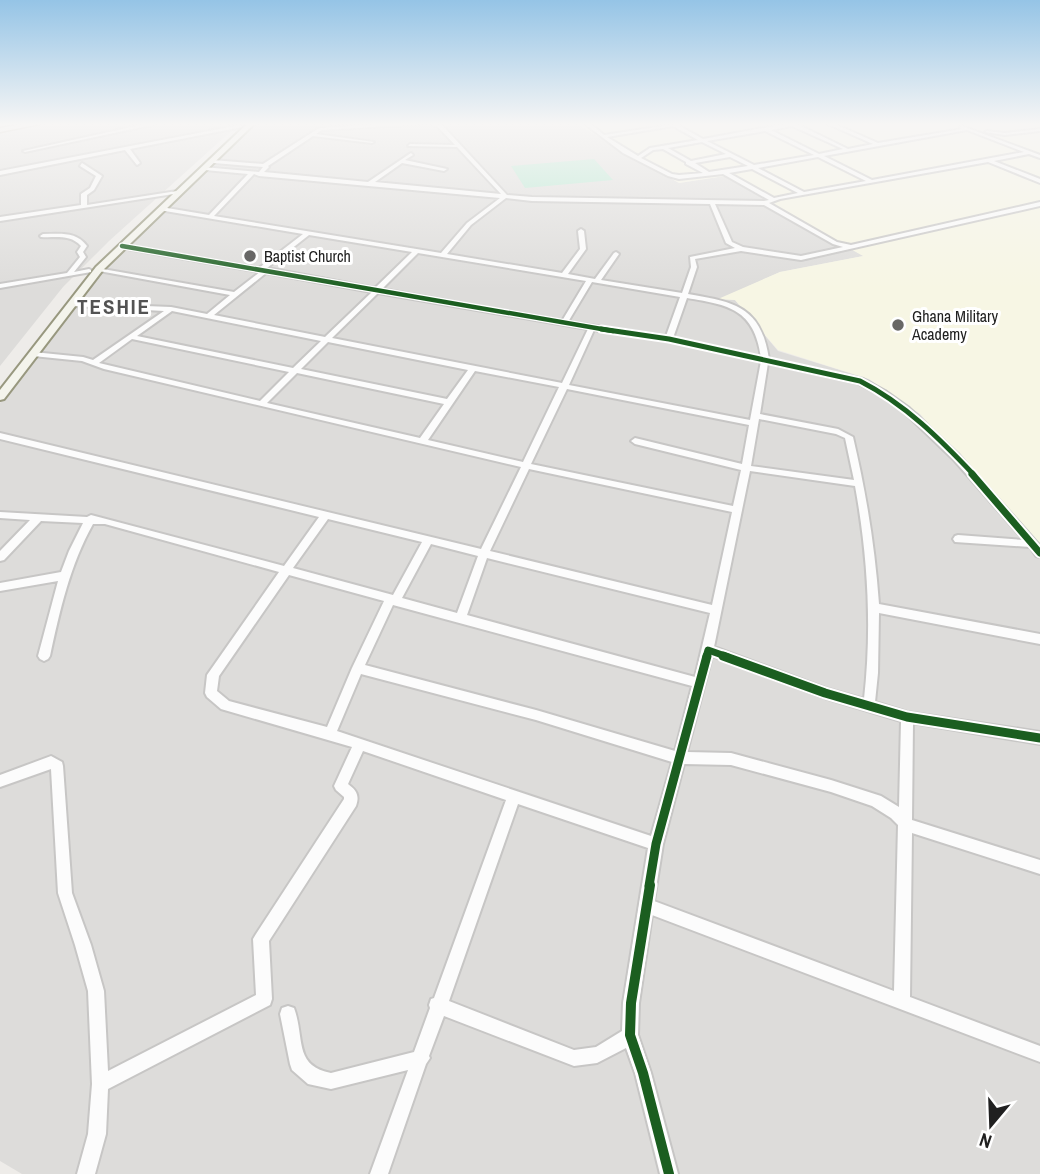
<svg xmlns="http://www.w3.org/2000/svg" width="1040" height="1174" viewBox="0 0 1040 1174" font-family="'Archivo Narrow',sans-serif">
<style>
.residential{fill:#dddcda}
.education{fill:#f7f6e4}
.pitch{fill:#b2e7cf}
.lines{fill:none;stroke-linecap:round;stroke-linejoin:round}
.minor-casing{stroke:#c7c6c5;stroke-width:4}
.secondary-casing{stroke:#98987f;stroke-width:4}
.primary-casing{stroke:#a59984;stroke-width:3}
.minor{fill:#fcfcfc;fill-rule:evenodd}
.secondary{fill:#f4f4ec;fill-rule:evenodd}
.primary{fill:#f1ece5;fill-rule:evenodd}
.cycleway-far4-casing{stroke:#fff;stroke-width:7}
.cycleway-far3-casing{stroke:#fff;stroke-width:9}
.cycleway-far2-casing{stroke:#fff;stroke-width:11}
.cycleway-far1-casing{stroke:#fff;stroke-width:13}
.cycleway-casing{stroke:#fff;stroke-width:15}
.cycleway-far4{stroke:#1b5e20;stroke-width:4.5}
.cycleway-far3{stroke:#1b5e20;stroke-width:5}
.cycleway-far2{stroke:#1b5e20;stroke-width:7}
.cycleway-far1{stroke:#1b5e20;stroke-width:9}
.cycleway{stroke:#1b5e20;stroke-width:10}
.poi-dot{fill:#686766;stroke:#fff;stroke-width:2.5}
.labels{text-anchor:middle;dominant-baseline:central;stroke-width:6;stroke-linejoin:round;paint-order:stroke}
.far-poi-label{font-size:16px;fill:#202020;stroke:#fff;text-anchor:start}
.far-district-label{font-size:21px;font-weight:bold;letter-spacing:2px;fill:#535353;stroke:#fff}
</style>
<rect width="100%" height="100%" fill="#eeece9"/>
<path class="residential" d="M44 124H239L109 241 63 287 0 366V132Z
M254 124H577L679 183 724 176 762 194 785 212 864 256 780 272 720 299 735 300 778 351 869 379 920 414 1040 546V1174H22L0 1161V403L97 276Z"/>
<path class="education" d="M577 124H1040V546L920 414 869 379 778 350 735 300 718 299 780 272 863 256 785 212 762 194 725 176 679 183Z"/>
<path class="pitch" d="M594 159 613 180 525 188 511 166Z"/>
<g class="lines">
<defs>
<path id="minor" d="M145 124H156L25 152 23 151Z
M384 124H421L322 130 316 134 374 142 372 143 313 136 268 166 269 167 264 172 368 182 411 153 413 155 405 160 447 169 444 171 402 163 375 182 501 194 457 147 408 146 410 144 455 145 438 127 430 124 442 125 507 195 532 197 764 201 769 200 723 174 679 179 668 176 623 153 585 124H591L604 135 676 124 703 139 785 124H797L848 149 873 144 828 124H835L878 143 962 129 960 127 962 126 1040 155V158L1029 154 994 161 1040 179V183L988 162 780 199 769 203 837 242 851 245 1040 202V206L801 260 741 251 695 259 697 267 688 294C734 302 761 306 769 359L863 379 885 391 909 408 959 455 1040 546V557L1036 556 1030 547 955 542 953 539 955 536 958 535 1024 540 953 459 903 411 879 394 857 383 768 363 760 414 838 429 853 437C866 492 875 547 879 604L1040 634V644L879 613 878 673 875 702 907 712 1040 732V744L913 723 912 820 1040 860V874L912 833 910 997 1040 1046V1062L652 915 639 1003 638 1035 651 1073 678 1174H660L635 1073 626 1048 597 1063 574 1066 444 1016 429 1056 430 1058 426 1064 388 1174H370L408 1070 331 1089 308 1084 292 1070 290 1064 280 1014 282 1008 288 1006 294 1008C305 1037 293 1066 331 1073L414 1052 430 1008 429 1005 431 999 434 998 506 800 363 751 348 784C356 790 360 795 356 806L269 941 272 999 270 1005 108 1089 106 1134 95 1174H77L88 1134 92 1084 88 991 75 945 58 893 51 769 0 787V775L51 756 62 762 63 766 72 893 91 945 104 991 108 1071 256 995 253 939 256 934 344 799V797L336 790 334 786 352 747 221 709 207 697 205 693 207 675 279 572 105 524H93C70 565 60 610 50 656L48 659 44 661 40 659 38 656 58 581 0 591V583L61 572 69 551 83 523 41 521 4 560 0 561V551L30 520 0 518V512L87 517 91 515 284 566 319 517 0 439V433L481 549 521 467 104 369 82 361 33 356 29 354 33 352 83 357 93 360 164 311 72 306 70 305V303L171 307 207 314 230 295 99 271 97 270V268L234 292 260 272 122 248 119 246 120 245 259 268 303 234 159 210V208L161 207 209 215 248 174 205 170 203 167 259 172 263 167 214 163 212 160 263 164 319 128ZM673 126 698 140 650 148 638 156 607 137ZM792 126 843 149 819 154 771 130ZM967 130 1024 152 872 180 824 156ZM765 131 814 155 754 165 707 141ZM702 142 726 154 691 161 668 148ZM663 149 686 162V164L703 173 679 175 672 174 641 158 653 150ZM730 157 748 166 709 172 695 163ZM818 157 866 181 804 192 758 168ZM752 169 798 193 774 198 729 173ZM254 174 259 176 500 198 467 223 441 253 214 216ZM506 198 532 201 710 204 726 243 735 248 690 257 691 267 682 293 601 280 619 254 616 252 614 253 595 279 568 274 586 249 584 231 581 229 578 231 580 249 562 273 447 254 471 225ZM715 204 764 205 833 244 843 247 801 256 743 247 732 242ZM309 235 412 252 375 288 267 268ZM418 253 586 281 562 321 382 289ZM266 273 372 292 325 337 214 315ZM592 282 680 297 666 336 568 322ZM378 293 588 329 562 383 332 338ZM687 298C729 305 754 309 761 357L673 338ZM172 311 321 341 293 368 137 336ZM594 330 669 341 761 361 750 420 569 385ZM132 339 289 372 260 401 99 363ZM328 342 468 370 447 399 301 369ZM475 371 559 387 523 462 428 440ZM297 373 444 404 420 438 267 403ZM567 389 749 425 742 464 635 438 631 441 635 444 741 470 733 506 531 464ZM759 419 836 434 845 438 854 480 751 466ZM529 469 732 512 712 605 490 551ZM750 471 855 486C868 557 872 628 864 699L825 688 714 647ZM328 519 422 542 393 595 293 568ZM431 544 478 556 457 613 402 598ZM487 558 710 613 695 677 467 615ZM289 575 384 601 352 668 327 727 229 701 217 691 219 676ZM393 605 692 686 675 751 536 710 365 665ZM712 656 825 698 901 721 899 807 881 796 831 780 731 753 687 752ZM361 674 536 720 672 762 651 836 337 731ZM684 764 731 765 831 792 872 806 891 818 898 825 894 991 654 901 663 844ZM518 804 648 848 623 1003 622 1031 596 1047 574 1050 449 1001Z
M240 125 242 127 130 149 140 163 137 165 125 150 0 175V171Z
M1040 129V131L1005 135 985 132 987 131 1005 133Z
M82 163 102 176 94 190 87 195V205L177 191 180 193 0 221V217L81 205V194L90 188 96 176 80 166Z
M43 234C60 234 76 231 87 246L83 252 86 257 74 272 89 269 91 270V272L0 288V284L67 273 80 257 77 252 81 246C70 234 56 238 41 237L40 236Z"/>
<path id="secondary" d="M247 124H254L102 271 4 399 0 400V390L96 267Z"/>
<path id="primary" d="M22 124H40L0 132V128Z"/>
</defs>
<use href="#minor" class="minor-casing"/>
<use href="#secondary" class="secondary-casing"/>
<use href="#primary" class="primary-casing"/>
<use href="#minor" class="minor"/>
<use href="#secondary" class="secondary"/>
<use href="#primary" class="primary"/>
<defs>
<path id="cycleway-far4" d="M122 246 613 331"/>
<path id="cycleway-far3" d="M601 329 669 339 860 381C905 404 940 439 974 475"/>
<path id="cycleway-far2" d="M972 474 1040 553
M706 657 708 650 728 657"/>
<path id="cycleway-far1" d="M723 656 825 693 907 717 1040 738
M649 886 656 844 707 656"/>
<path id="cycleway" d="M650 885 631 1003 630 1035 643 1073 669 1174"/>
</defs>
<use href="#cycleway-far4" class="cycleway-far4-casing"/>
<use href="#cycleway-far3" class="cycleway-far3-casing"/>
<use href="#cycleway-far2" class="cycleway-far2-casing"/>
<use href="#cycleway-far1" class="cycleway-far1-casing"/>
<use href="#cycleway" class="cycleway-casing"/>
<use href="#cycleway-far4" class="cycleway-far4"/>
<use href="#cycleway-far3" class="cycleway-far3"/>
<use href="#cycleway-far2" class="cycleway-far2"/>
<use href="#cycleway-far1" class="cycleway-far1"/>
<use href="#cycleway" class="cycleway"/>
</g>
<linearGradient id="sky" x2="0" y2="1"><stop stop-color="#95c4e6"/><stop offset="0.43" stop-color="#f7f6f5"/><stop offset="1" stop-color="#f7f6f5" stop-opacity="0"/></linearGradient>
<rect width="1040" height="289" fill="url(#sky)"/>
<g class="poi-dot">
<circle cx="250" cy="256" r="7"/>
<circle cx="898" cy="325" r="7"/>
</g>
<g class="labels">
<g class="far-poi-label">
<text x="264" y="256">Baptist Church</text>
<text x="912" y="316">Ghana Military<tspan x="912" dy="18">Academy</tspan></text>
</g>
<g class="far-district-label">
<text x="114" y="306">TESHIE</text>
</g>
</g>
<g transform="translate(991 1125) rotate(199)" stroke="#ffffff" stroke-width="5" paint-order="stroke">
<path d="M0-5L12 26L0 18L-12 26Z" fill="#202020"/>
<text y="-10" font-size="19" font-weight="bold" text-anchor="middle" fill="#202020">N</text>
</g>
</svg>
